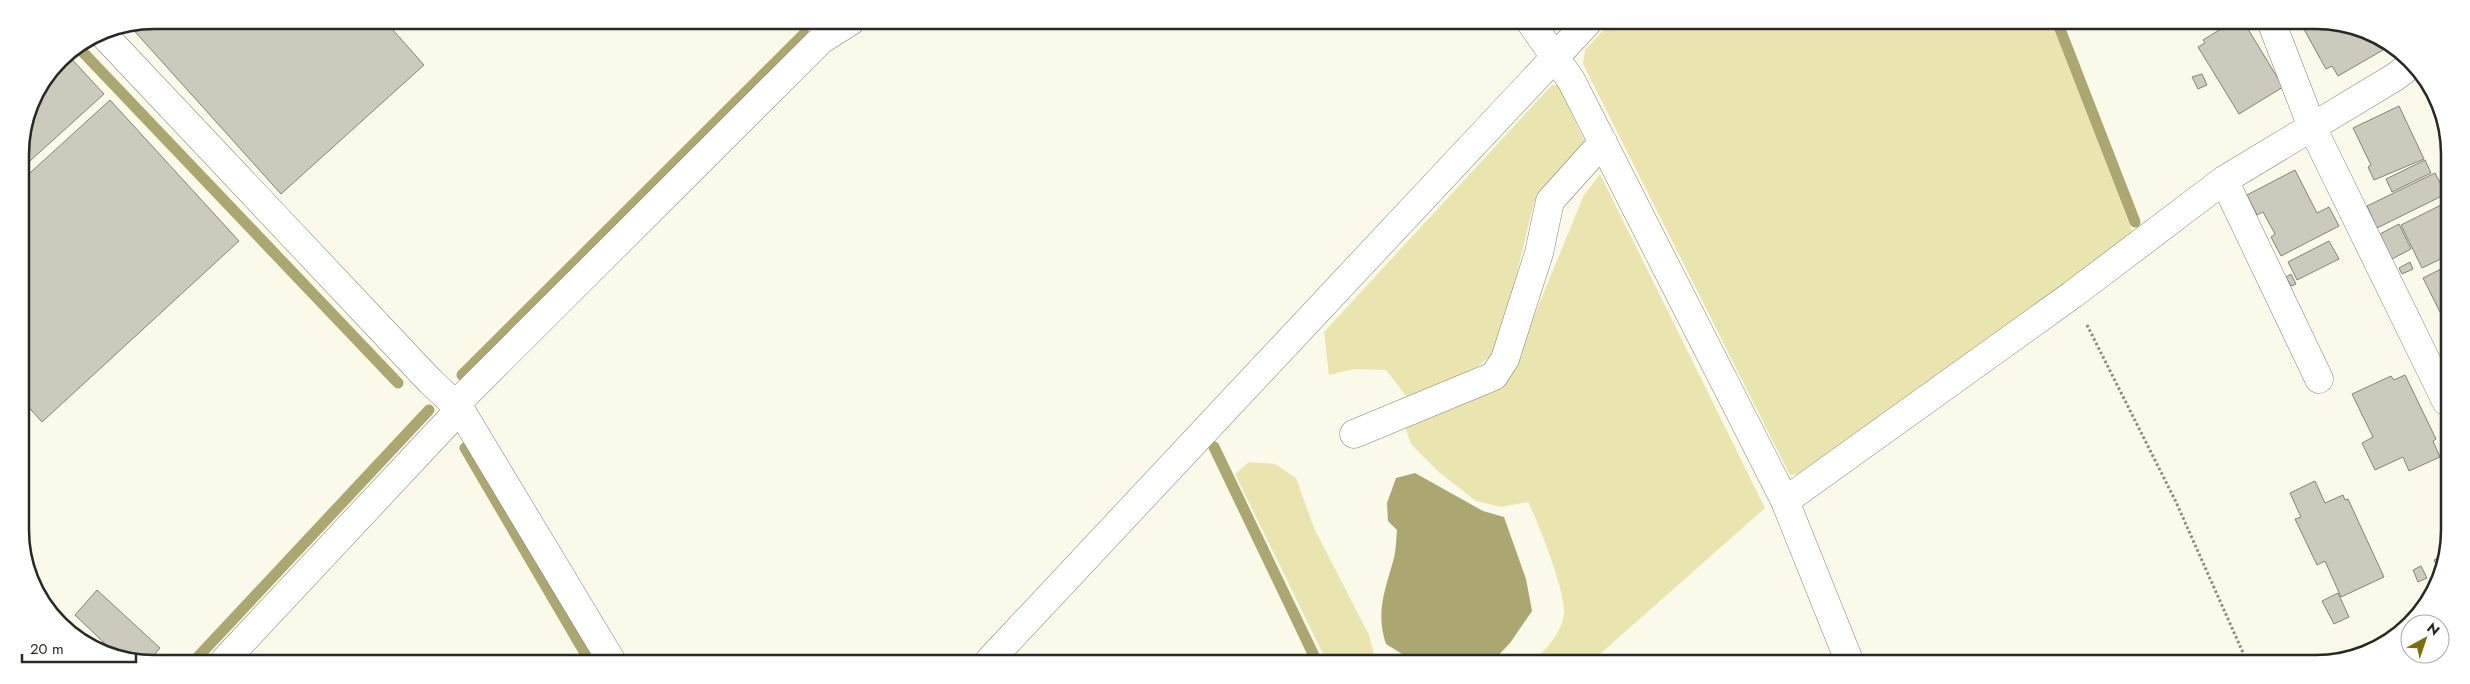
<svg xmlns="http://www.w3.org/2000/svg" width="2470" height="684" viewBox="0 0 2470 684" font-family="Jost,sans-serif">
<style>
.green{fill:#eae5af}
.water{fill:#aca770}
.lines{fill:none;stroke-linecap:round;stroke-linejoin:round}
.stream{stroke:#aca770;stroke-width:11}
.building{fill:#cccabc;stroke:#848375}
.minor-casing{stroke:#848275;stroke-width:29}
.path{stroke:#8c8b81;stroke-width:3;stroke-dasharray:2.5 2.5;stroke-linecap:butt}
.minor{stroke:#fff;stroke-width:28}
.rim{fill:none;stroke:#292923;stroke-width:2.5}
</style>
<rect width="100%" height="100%" fill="#faf9ea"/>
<path class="green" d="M1610 23 2052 24 2133 233 1802 474 1790 475 1583 64 1585 50Z
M1552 85H1558L1585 142 1534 202 1502 336 1489 357 1477 367 1430 390 1411 402 1386 370 1354 369 1329 375 1324 332Z
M1600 174 1765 508 1591 662H1534C1547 647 1562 633 1564 613 1566 594 1538 521 1528 502L1501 507 1476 501 1440 473 1411 444 1405 427 1424 416 1528 331 1584 195Z
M1249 462 1275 464 1296 478 1314 528 1369 635 1376 662H1327L1235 474Z"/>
<path class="water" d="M1415 473 1483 511 1504 517 1526 579 1532 611 1510 643 1492 662H1415L1386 644C1376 614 1384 593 1392 565 1396 554 1396 541 1397 530L1388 521 1387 503 1396 478Z"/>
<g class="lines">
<path class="stream" d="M2058 24 2135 222
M78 47 398 383
M462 375 804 34
M1214 447 1317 662
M465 448 589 660
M195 660 429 410"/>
</g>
<path class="building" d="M154 20H384L424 65 281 194 129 25Z
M2229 24H2245L2283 87 2239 114 2198 47 2205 43 2203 40Z
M2301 24H2350L2377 40 2383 50 2338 76 2332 66 2326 69Z
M2382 43 2393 49 2388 53Z
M67 54 104 94 20 170V146L34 95 59 59Z
M2202 74 2207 85 2198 89 2192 77Z
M110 100 239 241 42 422 22 400 20 182Z
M2399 106 2424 159 2374 180 2368 167 2371 165 2353 128Z
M2425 160 2431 173 2392 192 2386 179Z
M2295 170 2317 213 2329 207 2339 226 2281 256 2271 237 2275 234 2263 212 2257 215 2247 195Z
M2435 173 2446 194 2377 228 2367 206Z
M2447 202V256L2422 268 2401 225Z
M2399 224 2411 249 2392 259 2380 234Z
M2329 241 2339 259 2297 280 2288 262Z
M2410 262 2413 269 2402 274 2399 268Z
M2447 266V326L2423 278Z
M2291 274 2296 284 2291 286 2286 277Z
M2405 375 2436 439 2433 441 2440 457 2409 471 2403 457 2375 470 2362 443 2373 437 2352 394 2391 376 2394 380Z
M2315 481 2325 503 2343 495 2345 500 2348 499 2384 577 2341 597 2325 561 2317 565 2295 519 2301 517 2290 493Z
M2446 554V564L2441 575 2434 560Z
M2421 566 2427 578 2418 582 2413 570Z
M97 590 160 648 150 660H122L75 615Z
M2338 593 2349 617 2334 624 2322 601Z"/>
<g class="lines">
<defs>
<path id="minor" d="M1531 23 1571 80 1785 501 1850 663
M2272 24 2312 127 2446 401
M101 32 431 382 460 409 611 660
M2224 180 2319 379
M455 405 821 40 851 21
M1354 434 1494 376 1505 359 1539 253 1550 201 1603 142
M1785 501 2072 295 2224 180 2395 77 2413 63
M225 660 460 409
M989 661 1587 23"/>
</defs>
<use href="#minor" class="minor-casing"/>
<path class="path" d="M2087 325 2176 502 2248 664"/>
<use href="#minor" class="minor"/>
</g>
<path d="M0 0H2470V684H0ZM154 29H2316A125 125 0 0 1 2441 154V530A125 125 0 0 1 2316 655H154A125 125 0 0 1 29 530V154A125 125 0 0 1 154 29Z" fill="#fff" fill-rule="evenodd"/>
<path class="rim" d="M154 29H2316A125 125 0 0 1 2441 154V530A125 125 0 0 1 2316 655H154A125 125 0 0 1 29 530V154A125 125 0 0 1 154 29Z"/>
<g transform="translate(2425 639) rotate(40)"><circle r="24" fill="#ffffff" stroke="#a9a9a7"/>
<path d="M0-4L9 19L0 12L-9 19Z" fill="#7a7010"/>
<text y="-8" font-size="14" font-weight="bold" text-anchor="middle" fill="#292923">N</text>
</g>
<path d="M22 654v8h114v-8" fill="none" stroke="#292923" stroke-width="2.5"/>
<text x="30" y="654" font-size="15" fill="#292923" stroke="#ffffff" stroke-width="4" paint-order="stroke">20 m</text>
</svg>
